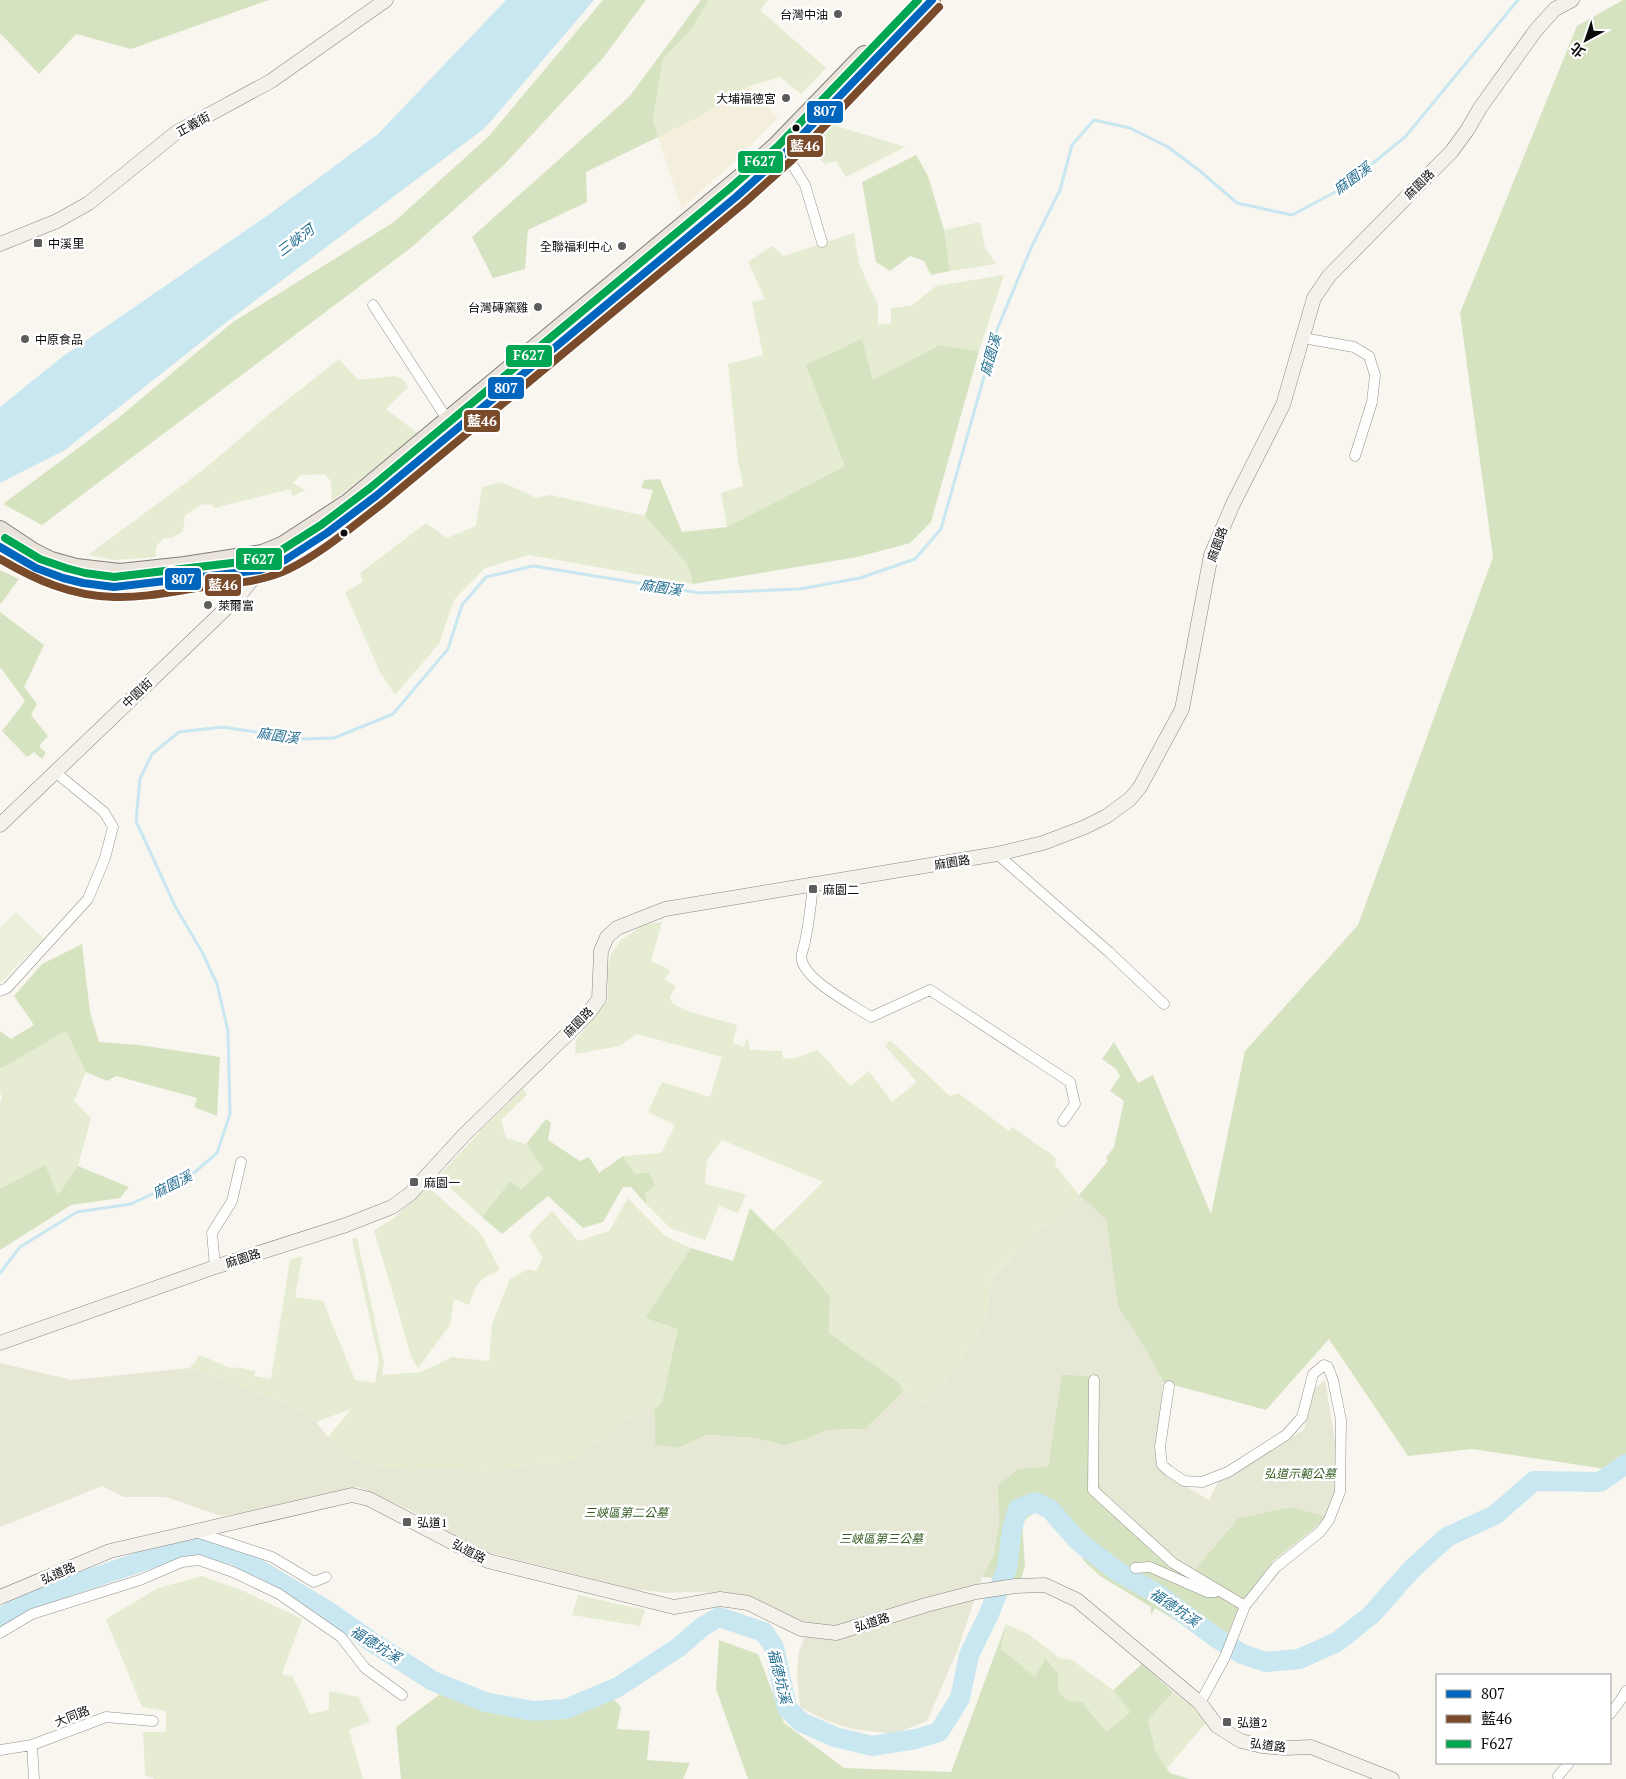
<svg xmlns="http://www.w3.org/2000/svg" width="1626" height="1779" viewBox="0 0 1626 1779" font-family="'PT Serif','Noto Sans TC',serif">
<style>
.farmland{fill:#f4efdc}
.green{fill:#e5ecd1}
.forest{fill:#d6e3c0}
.cemetery{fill:#e6e8d5}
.pitch{fill:#edf0da}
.water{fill:#c9e7f0}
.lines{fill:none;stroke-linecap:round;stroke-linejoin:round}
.stream{stroke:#c9e7f0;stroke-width:3}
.river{stroke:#c9e7f0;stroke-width:20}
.street-casing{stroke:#92918e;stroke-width:11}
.secondary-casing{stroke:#898784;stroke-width:15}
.primary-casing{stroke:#7f7e7b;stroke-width:18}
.street{stroke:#fefefd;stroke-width:10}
.secondary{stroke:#f3f1e9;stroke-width:14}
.primary{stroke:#e9e3d9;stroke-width:16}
.bus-1-casing{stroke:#fff;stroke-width:11}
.bus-2-casing{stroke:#fff;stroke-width:11}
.bus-3-casing{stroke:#fff;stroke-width:11}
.bus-1{stroke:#0065bd;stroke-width:8}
.bus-2{stroke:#7a4b2a;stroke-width:8}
.bus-3{stroke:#00a651;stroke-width:8}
.poi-dot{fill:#5e5d5b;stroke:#fff;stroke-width:2}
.bus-dot{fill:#0b0b0b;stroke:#fff;stroke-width:2}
.labels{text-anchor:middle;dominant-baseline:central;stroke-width:5;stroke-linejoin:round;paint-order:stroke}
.poi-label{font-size:12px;fill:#0b0b0b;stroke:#fff;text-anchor:start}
.street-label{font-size:12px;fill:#0b0b0b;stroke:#fff}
.park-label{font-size:12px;font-style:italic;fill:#355b22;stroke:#fff}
.water-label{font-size:14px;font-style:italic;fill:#216d90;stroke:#fff}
.line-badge{stroke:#fff;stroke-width:2}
.badge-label{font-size:14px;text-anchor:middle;font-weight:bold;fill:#fff}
</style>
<rect width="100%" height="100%" fill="#f9f6ef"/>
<path class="farmland" d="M749 86 778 118 740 156 682 209 658 137 701 116Z"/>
<path class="green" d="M709 0H768L760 10 826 68 801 94 780 77 749 86 701 116 658 137 653 120 663 57 691 30Z
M830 124 905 147 846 177 836 161 825 164 806 146Z
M980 222 985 248 996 264 950 271 944 230Z
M854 233 859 264 878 305V325L891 323V308L911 306 936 286 1004 275 979 351 940 345 873 381 862 339 845 466 727 527 721 493 743 486 738 461 728 364 763 355 752 302 765 299 748 262 772 246 784 256Z
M339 359 358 380 394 376 403 379 408 387 386 409 419 434 332 501 331 481 324 474 301 475 293 483 305 490 293 496 290 489 214 508 213 505 203 504 185 515 183 531 172 538H164L157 545 155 557 114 560 88 555 203 470 268 415Z
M502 482 536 498 550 495 645 516 688 565 693 584 529 555 485 568 454 600 439 644 395 695 380 672 345 592 363 582 360 573 426 523 447 538 476 526 482 487Z
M662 922 651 961 670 970 665 980 676 986 670 997 673 1004 690 1012 737 1025 733 1043 744 1047 747 1037 750 1050 782 1051 783 1058 793 1059 817 1050 851 1086 869 1071 892 1102 917 1082 885 1046 890 1040 950 1096 958 1093 1009 1131 1012 1127 1052 1155 1056 1159 1055 1165 1079 1195 1048 1224 1028 1238 991 1278 987 1315 975 1340 948 1379 925 1402 916 1404 915 1394 904 1391 898 1382 829 1333 830 1296 773 1231 823 1182 722 1140 707 1160 705 1184 746 1194 738 1213 719 1206 705 1240 670 1228 647 1205 645 1193 648 1172 635 1174 623 1156 661 1153 675 1125 648 1112 662 1082 710 1097 722 1057 637 1034 620 1046 575 1054 576 1040 608 1001 607 972 611 954 621 940 643 925Z
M66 1031 86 1072 74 1101 91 1118 78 1166 58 1195 44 1166 0 1189V1103L2 1097 0 1093V1069Z
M523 1089 527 1095 501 1120 506 1138 526 1144 543 1169 520 1189 509 1182 482 1217 438 1177 481 1130Z
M427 1186 481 1234 500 1270C476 1281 478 1281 469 1305L454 1299 450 1325 418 1368 412 1359 374 1230 393 1219Z
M628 1198 665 1236 691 1248 645 1318 679 1329 662 1402 654 1410 653 1402 623 1422 575 1459 564 1463 536 1464 495 1471 441 1469 410 1470 374 1466 350 1457 328 1437 351 1409 316 1422 295 1407 190 1368 200 1355 233 1369 237 1367 255 1371 254 1376 271 1379 290 1260 302 1256 295 1297 323 1301 355 1380 375 1383 379 1360 352 1239 357 1238 384 1363 382 1375 421 1372 452 1357 489 1361 492 1324 510 1279 528 1269 536 1271 543 1258 529 1235 552 1211 578 1241 609 1231Z
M202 1576 243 1591 302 1619 282 1674 293 1677 310 1714 329 1710V1691L358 1697 370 1721 349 1730 363 1779H155L145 1775 143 1732H166V1711L142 1707 106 1619 158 1588Z
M578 1595 645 1610 640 1626 572 1615Z
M1006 1624 1030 1635 1059 1658 1072 1660 1113 1690 1130 1712 1107 1732 1082 1702 1067 1700 1058 1691V1673L1047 1658 1035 1678 1001 1649Z
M1173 1692 1192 1706 1206 1723 1167 1768 1156 1752 1148 1720Z"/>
<path class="forest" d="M0 0H269L131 49 76 34 39 74 0 33Z
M603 0H646L603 58 502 167 412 247 42 525 3 504 117 419 233 322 394 222 489 136Z
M701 0H709L691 30 663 58 653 120 658 137 586 172 587 202 528 230 525 269 493 278 472 237 629 97Z
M1623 0H1626V1472L1472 1449 1408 1456 1329 1339 1266 1410 1163 1382 1143 1345 1118 1307 1106 1220 1079 1195 1108 1161 1106 1158 1114 1147 1124 1101 1110 1091 1120 1076 1116 1069 1102 1059 1114 1042 1138 1083 1153 1075 1211 1214 1245 1051 1358 925 1493 557 1460 313 1577 26Z
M916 155 928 176 944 230 950 271 931 275 924 261 910 256 890 271 876 262 862 182Z
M862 339 873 380 940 345 979 351 931 522 910 543 858 557 693 584 688 565 645 516 653 490 641 488 644 480 660 479 682 532 727 527 845 466 806 365Z
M0 570 19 579 0 605Z
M0 612 44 645 24 687 37 704 31 715 48 736 39 746 46 753 42 759 34 752 27 757 2 731 25 701 0 667Z
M82 944 90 1012 99 1042 139 1045 220 1057 217 1116 194 1107 197 1098 116 1076 107 1081 86 1072 66 1031 0 1069V1031L11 1039 34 1025 14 996 42 964Z
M546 1119 551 1123 548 1140 580 1161 589 1157 599 1173 623 1156 635 1174 649 1172 655 1186 645 1193 647 1205 631 1187H623L603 1222 583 1228 548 1196 502 1234 482 1217 510 1181 521 1189 543 1169 526 1144Z
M45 1165 58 1195 78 1166 129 1187 120 1198 71 1205 0 1250V1189Z
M750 1208 785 1243 830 1296 829 1333 898 1382 904 1391 865 1429 828 1430 808 1439 784 1445 755 1438 706 1435 679 1448 655 1445 654 1410 662 1402 678 1329 645 1318 691 1248 733 1261Z
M1061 1374 1099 1377 1097 1482 1192 1573 1238 1518 1290 1507 1326 1516 1316 1527 1273 1561 1239 1607 1220 1652 1193 1631 1155 1608 1151 1615V1607L1100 1576 1085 1562 1074 1544 1057 1523 1041 1512 1033 1514 1022 1522 1025 1565 1021 1580 982 1577 993 1556 999 1524 997 1485 1018 1469 1048 1466Z
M1006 1624 1001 1649 1035 1677 1046 1658 1058 1673V1691L1067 1700 1082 1702 1107 1732 1130 1712 1113 1690 1142 1664 1173 1692 1148 1720 1156 1752 1170 1773 1189 1779H748L716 1689 719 1640 758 1654 784 1723 844 1768 951 1772Z
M443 1692 481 1708 529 1719 566 1718 613 1698 621 1707 617 1729 650 1731 647 1760 690 1763 683 1779H401L396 1727Z"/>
<path class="cemetery" d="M1079 1195 1106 1219 1118 1307 1143 1345 1163 1382 1156 1463 1171 1478 1209 1500 1219 1480 1304 1430 1314 1389 1325 1380 1337 1453 1335 1492 1326 1516 1290 1507 1238 1518 1192 1573 1111 1502 1097 1482 1099 1377 1062 1374 1048 1466 1018 1469 998 1485 999 1524 993 1556 982 1577 958 1649 927 1721 894 1734 853 1729 825 1720 800 1707 797 1673 799 1651 811 1622 797 1621 743 1595 696 1592 668 1593 632 1589 475 1549 414 1512 359 1487 265 1509 221 1516 166 1497H124L102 1486 0 1527V1363L72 1380 190 1368 295 1407 316 1422 328 1437 350 1457 374 1466 410 1470 441 1469 495 1471 536 1464 564 1463 575 1459 623 1422 654 1401 655 1445 679 1448 706 1435 755 1438 784 1445 808 1439 828 1430 865 1429 904 1391 915 1394 916 1404 925 1402 948 1379 975 1340 987 1315 991 1279 1028 1238 1048 1224Z"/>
<path class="pitch" d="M16 912 44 939 0 983V928Z"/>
<path class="water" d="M506 0H594L485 128 224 324 65 450 0 483V407L62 357 271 213 378 134Z"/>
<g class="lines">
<path class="stream" d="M0 1273 20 1247 77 1212 131 1204 189 1177 217 1153 230 1114 228 1031 217 984 202 952 175 906 136 821 140 779 152 754 179 732 222 727 303 739 334 738 393 714 448 649 462 605 486 577 533 566 700 593 800 589 860 578 915 559 941 529 998 327 1031 248 1060 190 1072 145 1094 120 1130 128 1168 147 1200 171 1237 203 1292 215 1341 189 1405 137 1518 0"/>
<path class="river" d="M0 1618 34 1598 187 1546 235 1555 328 1611 372 1642 433 1681 485 1702 533 1711 566 1709 618 1687 679 1647 702 1627 719 1617 764 1632 774 1647 787 1708 801 1722 835 1737 872 1746 916 1739 939 1732 960 1698 969 1655 989 1614 1007 1568 1012 1529 1018 1509 1035 1502 1050 1509 1078 1541 1117 1571 1159 1595 1215 1637 1242 1654 1266 1662 1299 1659 1337 1642 1371 1615 1412 1569 1447 1537 1495 1515 1534 1481 1600 1482 1626 1464"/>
<defs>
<path id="street" d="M785 153 805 185 822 242
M373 305 447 419
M1303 338 1354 347 1369 356 1375 375 1372 402 1355 456
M997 854 1109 952 1164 1004
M813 884C811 905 809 925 804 946 803 950 800 956 802 961 808 982 853 1005 871 1017L930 990 1070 1082 1075 1104 1063 1121
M0 991 7 988 88 899 105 858 113 827 104 812 55 772
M215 1267 212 1233 232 1201 241 1162
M1094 1380 1093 1490 1173 1563 1245 1606
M1169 1386 1160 1447 1162 1465 1169 1471 1184 1481 1202 1482 1228 1472 1286 1435 1302 1417 1313 1374 1324 1365 1328 1367 1333 1380 1341 1420 1340 1492 1329 1520 1320 1532 1276 1567 1245 1606 1225 1657 1200 1703
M196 1532 272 1557 314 1582 326 1577
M1135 1568 1150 1567 1207 1592H1215
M0 1633 32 1614 140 1580 182 1562 199 1560 233 1572 279 1594 341 1637 365 1668 402 1695
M1610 1714 1620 1701 1626 1691
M32 1745 34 1779
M0 1750 32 1745 106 1717 153 1721
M1558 1776 1569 1763"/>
<path id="secondary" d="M0 244 57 221 89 203 177 132 271 81 386 0
M0 825 238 597 260 570 261 564
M0 1343 215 1267 346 1225 392 1207 410 1194 464 1135 587 1015 599 999 601 951 607 937 617 928 665 909 997 854 1043 843 1085 827 1107 816 1130 799 1140 787 1182 709 1211 555 1233 504 1283 405 1314 298 1329 276 1452 151 1468 129 1480 108 1536 30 1555 9 1572 0
M0 1597 110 1551 352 1495 369 1499 488 1561 674 1607 720 1599 748 1603 801 1629 836 1633 926 1605 976 1592 1015 1586 1045 1585 1077 1600 1200 1703 1217 1726 1241 1741 1262 1746 1285 1748 1311 1747 1392 1779"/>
<path id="primary" d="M0 529 33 551 51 560 76 567 120 572 185 565 262 553 282 545 348 502 739 178 775 146 864 54
M0 547 36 568 63 578 83 583 114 587 141 585 260 570 285 560 327 533 376 496 592 315 736 197 785 153 932 0"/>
</defs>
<use href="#street" class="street-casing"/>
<use href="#secondary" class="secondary-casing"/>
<use href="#primary" class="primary-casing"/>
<use href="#street" class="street"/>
<use href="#secondary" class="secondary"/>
<use href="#primary" class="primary"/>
<defs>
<path id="bus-1" d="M0 547 36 568 63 578 83 583 114 587 260 570 285 560 327 533 376 496 736 197 785 153 932 0"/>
<path id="bus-2" d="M0 559C36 580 71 596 114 597 144 598 175 591 204 587 233 583 263 582 289 569 322 553 353 526 382 504L743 204 792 160 939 7"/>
<path id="bus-3" d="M5 538 40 559 66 568 85 573 114 577 257 560 280 551 321 525 370 488 729 189 778 146 918 0"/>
</defs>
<use href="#bus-1" class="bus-1-casing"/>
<use href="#bus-2" class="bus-2-casing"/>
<use href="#bus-3" class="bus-3-casing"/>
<use href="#bus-1" class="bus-1"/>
<use href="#bus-2" class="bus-2"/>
<use href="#bus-3" class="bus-3"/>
</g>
<g class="poi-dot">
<circle cx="838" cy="14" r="5"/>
<circle cx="786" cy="98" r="5"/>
<rect x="33" y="238" width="10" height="10" rx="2.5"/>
<circle cx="622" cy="246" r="5"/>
<circle cx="538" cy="307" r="5"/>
<circle cx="25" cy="339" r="5"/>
<circle cx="208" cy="605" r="5"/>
<rect x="808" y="884" width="10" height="10" rx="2.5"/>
<rect x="409" y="1177" width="10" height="10" rx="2.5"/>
<rect x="402" y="1517" width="10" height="10" rx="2.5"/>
<rect x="1222" y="1717" width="10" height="10" rx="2.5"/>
</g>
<g class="bus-dot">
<circle cx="796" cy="128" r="4.5"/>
<circle cx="344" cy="533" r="4.5"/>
</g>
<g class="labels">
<g class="poi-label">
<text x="828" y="14" text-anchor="end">台灣中油</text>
<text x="776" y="98" text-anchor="end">大埔福德宮</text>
<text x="48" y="243">中溪里</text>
<text x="612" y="246" text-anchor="end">全聯福利中心</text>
<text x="528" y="307" text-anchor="end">台灣磚窯雞</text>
<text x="35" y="339">中原食品</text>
<text x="218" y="605">萊爾富</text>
<text x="823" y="889">麻園二</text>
<text x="424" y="1182">麻園一</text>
<text x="417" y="1522">弘道1</text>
<text x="1237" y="1722">弘道2</text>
</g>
<g class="street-label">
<text transform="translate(193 124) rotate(-29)">正義街</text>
<text transform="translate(1419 184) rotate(-45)">麻園路</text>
<text transform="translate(1217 544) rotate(-70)">麻園路</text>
<text transform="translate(137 693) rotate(-44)">中園街</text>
<text transform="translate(952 862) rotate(-9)">麻園路</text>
<text transform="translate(578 1022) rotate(-46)">麻園路</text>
<text transform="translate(243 1258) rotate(-18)">麻園路</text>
<text transform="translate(469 1551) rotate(27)">弘道路</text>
<text transform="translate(58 1573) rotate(-23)">弘道路</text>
<text transform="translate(872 1622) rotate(-18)">弘道路</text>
<text transform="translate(72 1716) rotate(-21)">大同路</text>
<text transform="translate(1268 1745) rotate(7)">弘道路</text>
</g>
<g class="park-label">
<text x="1300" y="1473">弘道示範公墓</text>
<text x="626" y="1512">三峽區第二公墓</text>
<text x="881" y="1538">三峽區第三公墓</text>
</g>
<g class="water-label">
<text transform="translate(1352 178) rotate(-37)">麻園溪</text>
<text transform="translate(295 240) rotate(-37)">三峽河</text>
<text transform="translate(990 355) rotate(-74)">麻園溪</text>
<text transform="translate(661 587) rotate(9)">麻園溪</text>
<text transform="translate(278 735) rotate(8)">麻園溪</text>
<text transform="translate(172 1184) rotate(-27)">麻園溪</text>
<text transform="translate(1175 1607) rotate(34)">福德坑溪</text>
<text transform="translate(376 1644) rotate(32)">福德坑溪</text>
<text transform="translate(780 1676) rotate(76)">福德坑溪</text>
</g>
</g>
<g class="line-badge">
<rect x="806" y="100" width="38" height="24" rx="5" fill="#0065bd"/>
<rect x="786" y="134" width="38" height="24" rx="5" fill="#7a4b2a"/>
<rect x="737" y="150" width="47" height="24" rx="5" fill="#00a651"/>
<rect x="505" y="344" width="48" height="24" rx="5" fill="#00a651"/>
<rect x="487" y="376" width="38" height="24" rx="5" fill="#0065bd"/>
<rect x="463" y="409" width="38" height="24" rx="5" fill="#7a4b2a"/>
<rect x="235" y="547" width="48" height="24" rx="5" fill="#00a651"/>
<rect x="164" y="567" width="38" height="24" rx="5" fill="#0065bd"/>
<rect x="204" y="573" width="38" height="24" rx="5" fill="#7a4b2a"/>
</g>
<g class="badge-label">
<text x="825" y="116">807</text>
<text x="805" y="151">藍46</text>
<text x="760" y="166">F627</text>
<text x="529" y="360">F627</text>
<text x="506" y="393">807</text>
<text x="482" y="426">藍46</text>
<text x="259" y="564">F627</text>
<text x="183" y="584">807</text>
<text x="223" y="590">藍46</text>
</g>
<rect x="1436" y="1674" width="175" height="90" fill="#ffffff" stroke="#9d9d9d"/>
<rect x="1446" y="1690" width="25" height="8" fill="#0065bd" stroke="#9d9d9d"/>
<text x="1481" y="1699" font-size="15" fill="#0b0b0b">807</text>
<rect x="1446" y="1715" width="25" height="8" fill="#7a4b2a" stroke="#9d9d9d"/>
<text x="1481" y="1724" font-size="15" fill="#0b0b0b">藍46</text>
<rect x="1446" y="1740" width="25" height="8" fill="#00a651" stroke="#9d9d9d"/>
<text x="1481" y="1749" font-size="15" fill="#0b0b0b">F627</text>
<g transform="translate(1586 40) rotate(220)" stroke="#ffffff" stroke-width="4" paint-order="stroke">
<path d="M0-4L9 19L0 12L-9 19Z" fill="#0b0b0b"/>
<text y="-8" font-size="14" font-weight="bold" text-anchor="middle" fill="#0b0b0b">北</text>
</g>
</svg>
